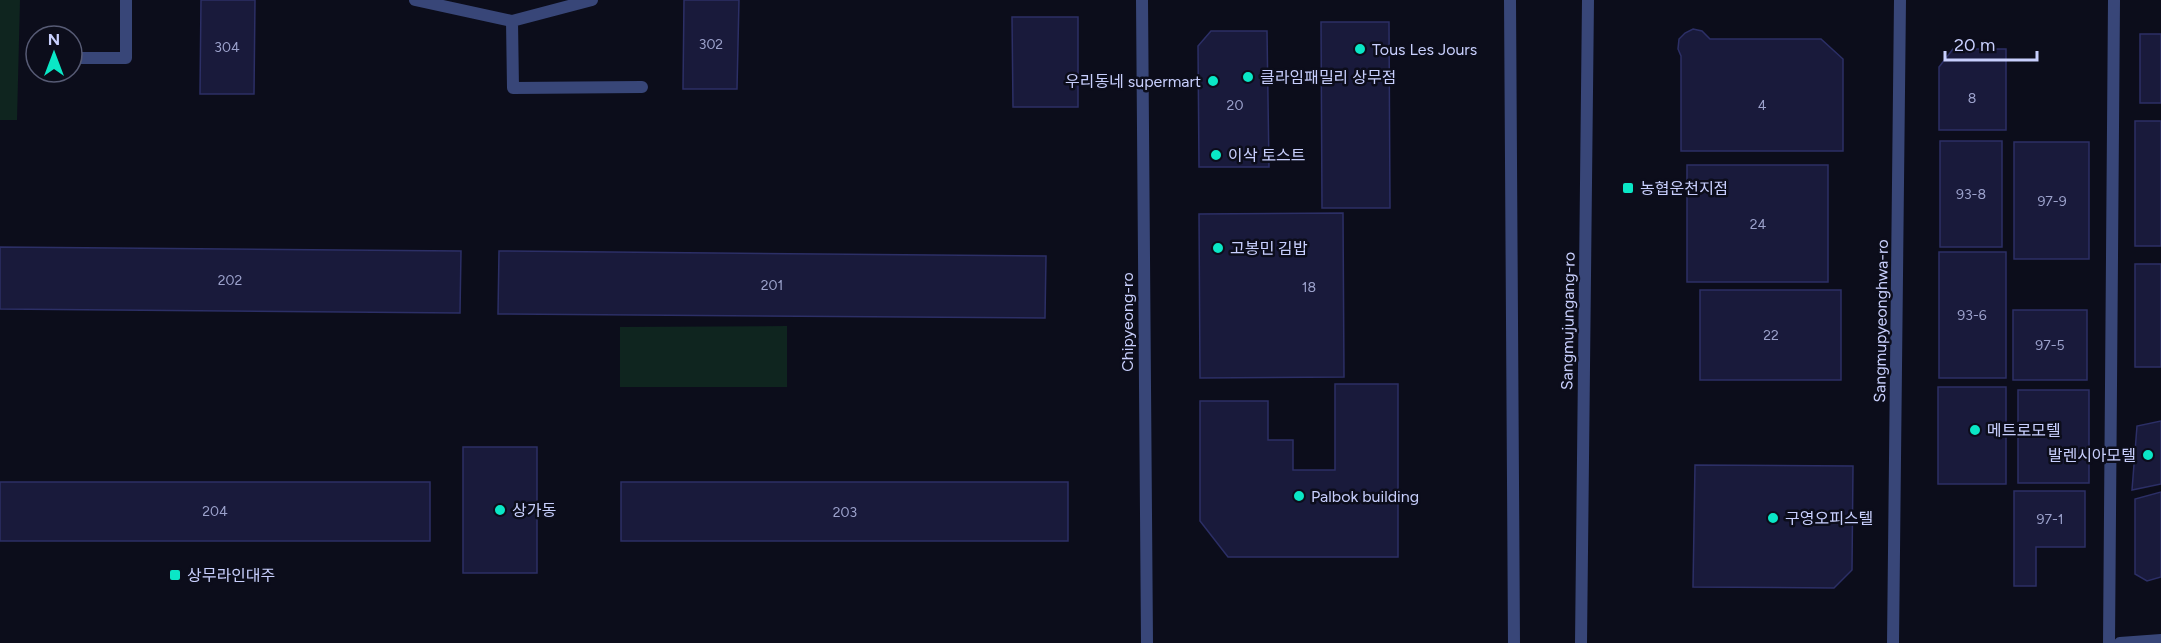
<svg xmlns="http://www.w3.org/2000/svg" width="2161" height="643" viewBox="0 0 2161 643" font-family="Figtree,'Noto Sans KR',sans-serif">
<style>
.green{fill:#0f251f}
.building{fill:#191a3b;stroke:#2c2f66;stroke-width:1.5}
.lines{fill:none;stroke-linecap:round;stroke-linejoin:round}
.service{stroke:#384678;stroke-width:12}
.minor{stroke:#384678;stroke-width:12}
.tertiary{stroke:#384678;stroke-width:12}
.poi-dot{fill:#0ae7c6;stroke:#0c0d1b;stroke-width:2}
.labels{text-anchor:middle;dominant-baseline:central;stroke-width:5;stroke-linejoin:round;paint-order:stroke}
.number-label{font-size:14px;fill:#9ca2cc}
.poi-label{font-size:16px;fill:#c8cffd;stroke:#0c0d1b;text-anchor:start}
.street-label{font-size:16px;fill:#c8cffd;stroke:#0c0d1b}
</style>
<rect width="100%" height="100%" fill="#0c0d1b"/>
<path class="green" d="M0 0H20L17 120H0Z
M787 326V387H620V327Z"/>
<path class="building" d="M201 0H255L254 94H200Z
M684 0H739L737 89H683Z
M1012 17H1078V107H1013Z
M1321 22H1389L1390 208H1322Z
M1693 29 1702 31 1710 39H1821L1843 59V151H1681V56L1678 49 1679 39 1685 33Z
M1211 31H1267L1269 167H1199L1198 46Z
M2140 34H2161V103H2140Z
M1953 49H2006V130H1939V67Z
M2135 121H2161V246H2135Z
M1940 141H2002V247H1940Z
M2014 142H2089V259H2014Z
M1687 165H1828V282H1687Z
M1343 213 1344 377 1200 378 1199 214Z
M0 247 461 251 460 313 0 309Z
M499 251 1046 256 1045 318 498 314Z
M1939 252H2006V378H1939Z
M2135 264H2161V367H2135Z
M1700 290H1841V380H1700Z
M2013 310H2087V380H2013Z
M1335 384H1398V557H1228L1200 521V401H1268V440H1293V470H1335Z
M1938 387H2006V484H1938Z
M2018 390H2089V483H2018Z
M2161 421V484L2132 490 2137 426Z
M463 447H537V573H463Z
M1695 465 1853 466 1852 570 1834 588 1693 587Z
M0 482H430V541H0Z
M621 482H1068V541H621Z
M2014 491H2085V547H2036V586H2014Z
M2161 492V577L2147 581 2135 574V499Z"/>
<g class="lines">
<path class="service" d="M415 0 512 21 592 0
M512 21 513 88 642 87
M72 58H126V0
M2109 643 2114 0"/>
<path class="minor" d="M1893 643 1900 0"/>
<path class="tertiary" d="M1142 0 1147 643
M1510 0 1514 643
M1581 643 1588 0
M2120 643 2161 640"/>
</g>
<g class="poi-dot">
<circle cx="1360" cy="49" r="6"/>
<circle cx="1248" cy="77" r="6"/>
<circle cx="1213" cy="81" r="6"/>
<circle cx="1216" cy="155" r="6"/>
<rect x="1622" y="182" width="12" height="12" rx="3"/>
<circle cx="1218" cy="248" r="6"/>
<circle cx="1975" cy="430" r="6"/>
<circle cx="2148" cy="455" r="6"/>
<circle cx="1299" cy="496" r="6"/>
<circle cx="500" cy="510" r="6"/>
<circle cx="1773" cy="518" r="6"/>
<rect x="169" y="569" width="12" height="12" rx="3"/>
</g>
<g class="labels">
<g class="number-label">
<text x="711" y="44">302</text>
<text x="227" y="47">304</text>
<text x="1972" y="98">8</text>
<text x="1235" y="105">20</text>
<text x="1762" y="105">4</text>
<text x="1971" y="194">93-8</text>
<text x="2052" y="201">97-9</text>
<text x="1758" y="224">24</text>
<text x="230" y="280">202</text>
<text x="772" y="285">201</text>
<text x="1309" y="287">18</text>
<text x="1972" y="315">93-6</text>
<text x="1771" y="335">22</text>
<text x="2050" y="345">97-5</text>
<text x="215" y="511">204</text>
<text x="845" y="512">203</text>
<text x="2050" y="519">97-1</text>
</g>
<g class="poi-label">
<text x="1372" y="49">Tous Les Jours</text>
<text x="1260" y="77">클라임패밀리 상무점</text>
<text x="1201" y="81" text-anchor="end">우리동네 supermart</text>
<text x="1228" y="155">이삭 토스트</text>
<text x="1640" y="188">농협운천지점</text>
<text x="1230" y="248">고봉민 김밥</text>
<text x="1987" y="430">메트로모텔</text>
<text x="2136" y="455" text-anchor="end">발렌시아모텔</text>
<text x="1311" y="496">Palbok building</text>
<text x="512" y="510">상가동</text>
<text x="1785" y="518">구영오피스텔</text>
<text x="187" y="575">상무라인대주</text>
</g>
<g class="street-label">
<text transform="translate(1568 321) rotate(-89)">Sangmujungang-ro</text>
<text transform="translate(1881 321) rotate(-89)">Sangmupyeonghwa-ro</text>
<text transform="translate(1127 322) rotate(-90)">Chipyeong-ro</text>
</g>
</g>
<g transform="translate(54 54)"><circle r="28" fill="#0c0d1b" stroke="#575b75" stroke-width="1.5"/>
<path d="M0-4.5L10 22L0 15L-10 22Z" fill="#0ae7c6"/>
<text y="-9" font-size="16" font-weight="bold" text-anchor="middle" fill="#c8cffd">N</text>
</g>
<path d="M1945 51v9h92v-9" fill="none" stroke="#c8cffd" stroke-width="3"/>
<text x="1954" y="51" font-size="18" fill="#c8cffd" stroke="#0c0d1b" stroke-width="4.5" paint-order="stroke">20 m</text>
</svg>
